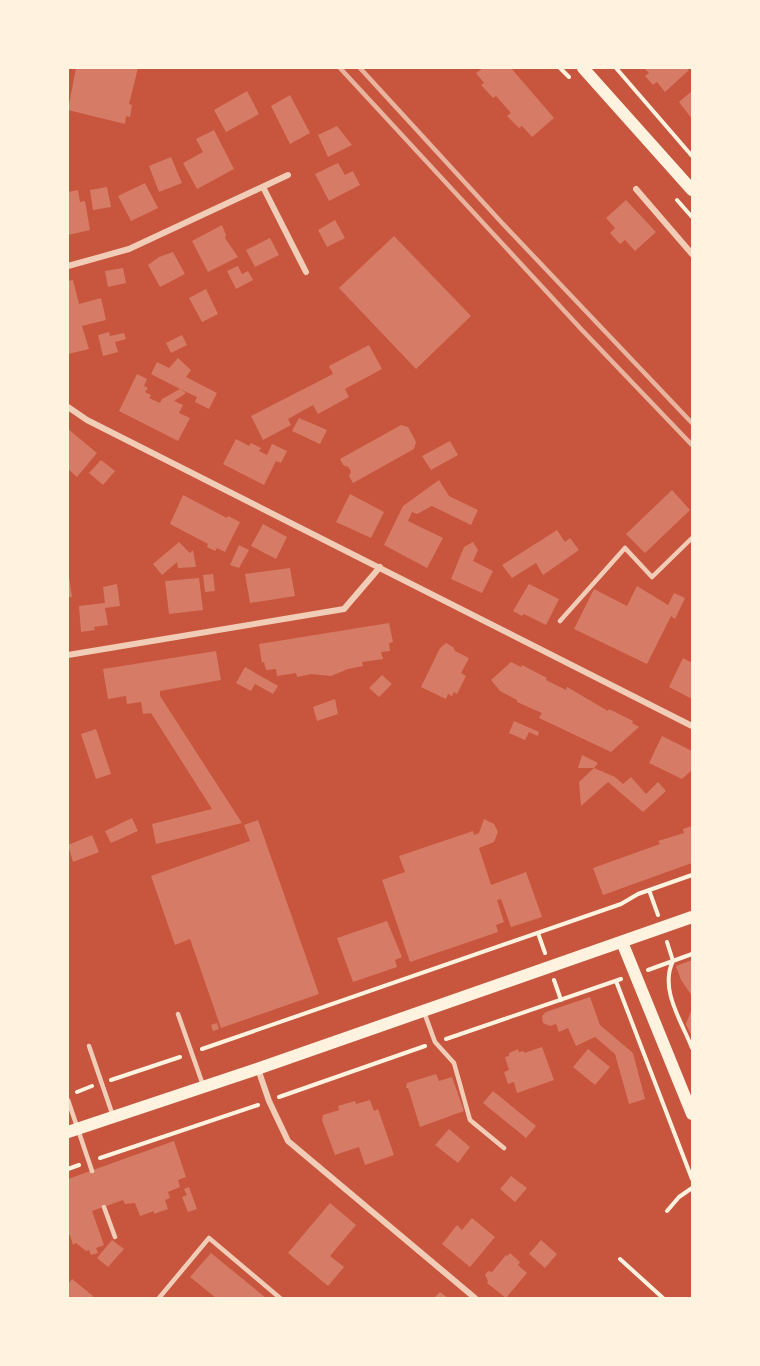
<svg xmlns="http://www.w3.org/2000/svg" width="760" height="1366" viewBox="0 0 760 1366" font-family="Jost,sans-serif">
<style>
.building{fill:#d67c66}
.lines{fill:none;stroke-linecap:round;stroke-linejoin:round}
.path{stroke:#fff3e0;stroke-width:4}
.service{stroke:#f1ccb7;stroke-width:4.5}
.minor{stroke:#f1ccb7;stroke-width:6}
.secondary{stroke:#fff3e0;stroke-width:12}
.rail{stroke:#e9b49f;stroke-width:4.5}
</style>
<rect width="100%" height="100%" fill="#c8553d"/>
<path class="building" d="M76 68H138L129 104 132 105 130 117 126 116 125 124 68 110Z
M483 68H511L554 118 532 137 522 126 519 128 507 116 511 113 496 96 493 98 481 85 484 83 476 73Z
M644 68H686L689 70 665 92 657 82 653 85 645 76 649 73Z
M247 91 259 114 226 132 214 110Z
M692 91V119L679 102Z
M290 95 310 133 290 144 271 106Z
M337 126 352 145 328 157 318 135Z
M214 130 234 169 197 189 183 163 203 152 196 139Z
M171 157 182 183 159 192 149 166Z
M338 163 345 175 353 171 360 185 329 201 315 174Z
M145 183 158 208 131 221 118 196Z
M107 187 111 207 93 210 90 190Z
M78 190 80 202 85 201 90 230 68 235V192Z
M626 200 656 232 635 251 625 240 620 244 610 233 615 228 606 218Z
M335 220 345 238 327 247 318 230Z
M222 225 226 235 225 238 238 257 208 272 192 241Z
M394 236 471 316 416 369 339 288Z
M270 238 279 255 255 267 246 250Z
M173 252 185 274 160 287 148 265 159 257Z
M238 266 242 274 248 271 253 280 236 289 227 271Z
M123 268 126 283 108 287 105 271Z
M73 280 79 304 101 298 106 320 82 326 89 349 68 354V281Z
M206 289 218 314 202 322 189 298Z
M109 332 110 336 124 333 126 339 115 342 118 352 103 356 98 335Z
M182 335 187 345 171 353 166 343Z
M369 345 382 369 345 389 349 397 318 414 313 405 288 419 291 425 263 440 251 416 333 374 329 366Z
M178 358 191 370 186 377 217 393 209 409 195 402 197 397 180 389 186 393 174 401 183 405 179 413 190 418 178 441 119 411 137 374 147 379 144 386 148 388 145 392 151 395 149 398 160 403 162 399 180 389 151 374 157 362 169 368Z
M299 418 327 430 320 444 292 431Z
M401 425 408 427 416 442 414 449 353 483 349 476 351 471 348 467 343 465 340 459Z
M68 429 97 453 77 477 68 469Z
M236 439 249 446 251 443 261 448 259 451 267 455 272 444 287 451 281 463 276 461 264 485 223 464Z
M450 441 458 455 431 470 422 456Z
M101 460 115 471 103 485 89 473Z
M439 480 449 496 478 510 471 525 432 506 417 514 412 512 408 521 443 538 427 568 384 545 403 506Z
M672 490 690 510 645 553 626 534Z
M350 494 384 512 371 538 336 522Z
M183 495 227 518 228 516 240 522 225 552 217 548 215 551 207 547 208 544 170 524Z
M263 524 287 537 276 559 251 546Z
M557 530 565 542 570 538 579 550 543 575 536 563 512 578 502 565Z
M179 542 190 553 193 550 196 567 178 568 177 562 162 575 153 564Z
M473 542 478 550 473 561 493 571 482 593 451 579 464 547Z
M239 545 249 550 239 568 230 565Z
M290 568 295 596 250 603 245 574Z
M68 570 72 597H68Z
M213 574 215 591 205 592 203 575Z
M199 578 203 610 169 614 165 581Z
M117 584 120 606 105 608 108 625 94 627 95 630 81 632 79 606 105 603 103 587Z
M529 584 559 599 546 625 524 614 522 616 513 611Z
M637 586 668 605 674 593 685 598 675 619 671 616 647 664 574 629 594 589 627 606Z
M389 623 393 642 389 643 390 651 381 652 383 659 362 662 363 666 348 669 331 676 311 674 297 677 296 673 277 676 276 669 266 670 264 662 262 663 259 644Z
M446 643 453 647 455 651 469 658 461 673 466 676 457 694 454 692 452 696 448 694 446 699 421 687 440 648Z
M216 651 221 680 160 691V696L242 823 156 844 152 824 212 809 151 713 143 714 141 702 127 704 126 696 108 699 103 669Z
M683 658 692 663V699L669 687Z
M511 662 521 667 522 665 547 678 546 680 566 690 567 687 608 711 609 709 633 721 632 723 639 727 611 752 539 718 542 713 517 702V700L500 691 491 680Z
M245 667 278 686 273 694 255 684 251 691 236 683Z
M382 675 392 684 379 697 369 688Z
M335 699 338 714 317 721 313 707Z
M514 721 539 732 538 736 529 732 525 740 509 733Z
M96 729 111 774 96 779 81 734Z
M662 736 692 751V770L682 779 649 763Z
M582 755 598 763 594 768 615 777 623 784 631 777 646 794 658 782 666 791 643 812 608 782 581 806 579 782 594 768H578Z
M132 818 138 831 111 843 105 831Z
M484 819 494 824 498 832 494 842 479 848 491 885 526 872 542 917 511 927 501 899 497 900 504 922 496 925 498 932 410 962 382 880 405 872 399 856 473 831 474 835 479 833Z
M258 820 319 994 221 1028 190 939 175 945 151 876 250 841 244 825Z
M692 826V863L603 895 593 868 660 844 658 841 684 833 683 829Z
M92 835 99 852 73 862 68 845Z
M387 921 402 957 395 960 397 967 353 982 337 938Z
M692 960V996L681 980 676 966Z
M590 997 600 1025 633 1053 645 1099 629 1104 615 1054 595 1037 576 1046 568 1028 559 1032 556 1024 550 1026 543 1023 542 1016 546 1012Z
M692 1008V1037L686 1024Z
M217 1023 219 1029 213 1031 211 1025Z
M542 1047 554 1080 517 1093 514 1082 508 1084 504 1072 509 1070 505 1057 509 1056V1053L518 1049 519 1052 524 1051V1053Z
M588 1049 610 1067 595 1085 573 1067Z
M436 1074 439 1081 452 1077 464 1111 420 1127 408 1088H406L407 1083Z
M493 1091 536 1126 526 1138 483 1103Z
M370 1100 374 1111 378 1109 394 1155 365 1165 359 1147 335 1155 322 1120 323 1115 339 1110 338 1106 355 1101 356 1104Z
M449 1129 470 1147 458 1163 435 1145Z
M174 1141 186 1177 178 1180 180 1187 168 1192 170 1198 165 1200 168 1209 154 1214V1211L140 1216 135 1203 125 1204 123 1200 92 1211 104 1245 96 1248 98 1253 91 1255 89 1250 86 1251 76 1243 73 1245 70 1235H68V1179Z
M511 1176 527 1188 515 1202 500 1189Z
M189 1187 197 1209 188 1212 182 1197 187 1195 184 1189Z
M330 1203 356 1225 330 1256 344 1267 328 1286 288 1253Z
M472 1218 495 1237 470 1267 442 1244 457 1225 462 1230Z
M112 1240 124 1249 108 1267 97 1258Z
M541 1240 557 1254 545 1268 529 1254Z
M211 1253 266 1298H216L190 1277Z
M510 1253 520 1262 518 1265 527 1273 506 1298 487 1283 488 1281 485 1275 488 1271 492 1272 506 1255 507 1256Z
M72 1279 93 1296 92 1298H68V1284Z
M440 1292 448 1298H434Z"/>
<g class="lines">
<path class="path" d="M560 68 569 77
M616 68 692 156
M677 200 692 217
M649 890 658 915
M538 933 545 953
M667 942 673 961C659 989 682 1022 692 1048
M648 970 692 954
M554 980 561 1000
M616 981 692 1179
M446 1039 621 979
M202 1049 621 904 638 894 692 875
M111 1080 180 1057
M77 1092 92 1086
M279 1097 425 1046
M100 1158 258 1105
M68 1169 79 1165
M667 1211 679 1197 692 1188
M620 1259 663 1298"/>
<path class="service" d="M560 621 625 548 652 577 692 538
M424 1012 435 1042 454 1063 470 1120 504 1148
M178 1014 203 1085
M89 1046 113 1116
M68 1100 92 1171
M104 1207 115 1237
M159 1298 209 1238 280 1298"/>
<path class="minor" d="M263 187 306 272
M636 189 692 254
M68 266 129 249 288 175
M68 407 87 420 692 726
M68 655 344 609 380 567
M258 1069 269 1101 288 1141 475 1298"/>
<path class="secondary" d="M583 68 692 190
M622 942 692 1114
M68 1132 257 1069 692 917"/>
<path class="rail" d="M340 68 582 330 692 445
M360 68 503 224 692 423"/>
</g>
<rect width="760" height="1366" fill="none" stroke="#fff3e0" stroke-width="138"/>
</svg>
